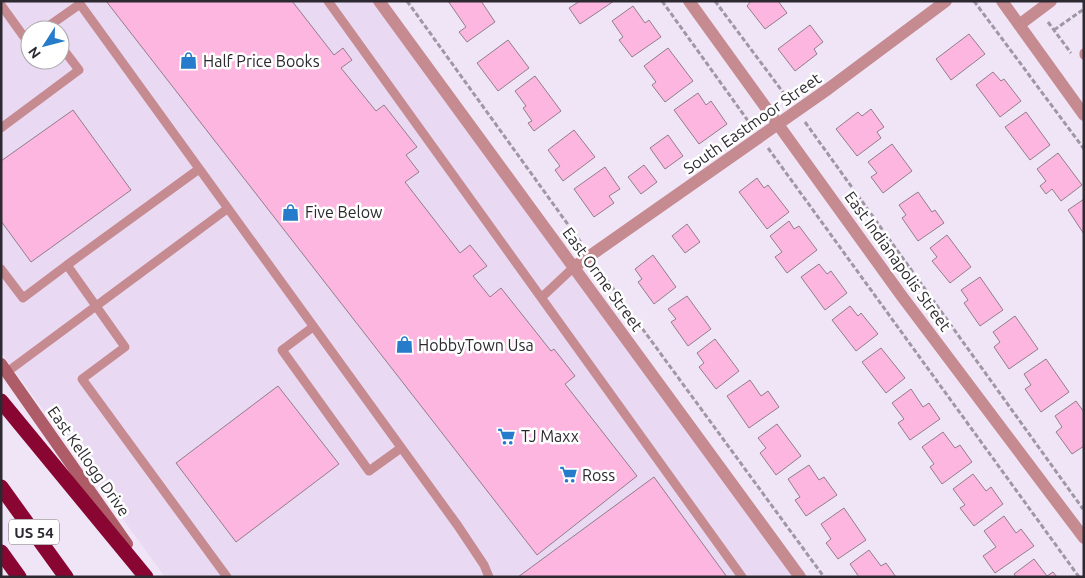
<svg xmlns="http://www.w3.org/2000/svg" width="1085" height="578" viewBox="0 0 1085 578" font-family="Ubuntu,sans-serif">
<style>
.built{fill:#e9d9f2;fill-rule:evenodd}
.building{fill:#fdb6e0;stroke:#917e89}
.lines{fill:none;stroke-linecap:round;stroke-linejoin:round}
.path{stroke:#9f97a4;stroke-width:3;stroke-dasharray:5 2.5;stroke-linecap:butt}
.lane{stroke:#c58b91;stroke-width:9}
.street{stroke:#c58b91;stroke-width:12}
.secondary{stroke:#ae5c67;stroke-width:12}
.highway{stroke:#880631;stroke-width:15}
.labels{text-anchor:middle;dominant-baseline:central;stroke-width:5;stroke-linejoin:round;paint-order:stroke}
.shield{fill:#fff;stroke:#6c696e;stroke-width:1}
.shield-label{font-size:15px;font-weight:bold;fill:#2d2930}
.poi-label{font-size:16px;fill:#2d2930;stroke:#fff;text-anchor:start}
.street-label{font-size:16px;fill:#2d2930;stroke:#fff}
</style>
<rect width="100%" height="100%" fill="#f0e5f7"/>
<path class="built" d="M1 1H380L808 577H165L1 352ZM30 30H60V60H30Z"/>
<path class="building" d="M106 1H292L334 55 343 48 352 60 341 68 376 111 384 105 417 147 406 155 419 172 405 182 460 253 470 245 487 266 473 276 490 297 501 288 551 351 554 349 575 376 565 384 637 476 537 555Z
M448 1H481L495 22 467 42 459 32 466 27Z
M580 1H614L580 24 569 8Z
M751 1H778L787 13 765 29 747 6Z
M633 6 645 23 649 20 661 37 632 57 619 40 623 37 612 21Z
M810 25 823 42 814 49 817 54 795 71 778 49Z
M969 34 985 54 951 80 936 59Z
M508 40 529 68 498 91 477 63Z
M668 48 693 81 665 102 652 85 656 82 644 66Z
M993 72 1001 81 1004 79 1021 101 1000 117 976 85Z
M535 76 561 111 534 131 528 123 532 121 523 108 526 106 515 91Z
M698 93 706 105 711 101 727 124 699 144 674 110Z
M871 109 884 127 877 132 881 138 857 156 836 129 858 112 862 116Z
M73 110 131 190 31 262 1 221V161Z
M1026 112 1050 145 1030 160 1005 127Z
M574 130 595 157 563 181 555 170 560 166 548 150Z
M668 135 683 156 665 169 650 148Z
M892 144 912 171 883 193 871 177 877 173 868 162Z
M1058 153 1082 185 1061 201 1052 189 1046 194 1040 186 1046 181 1037 169Z
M644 165 657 182 641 194 628 177Z
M605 167 620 189 609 196 614 203 594 217 574 189Z
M757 178 764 188 768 185 789 212 767 229 739 192Z
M918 192 932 212 935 210 944 223 918 241 902 218 906 215 899 205Z
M1084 199V234L1068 210Z
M789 221 794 229 799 226 817 250 787 273 775 257 782 252 770 236Z
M687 224 700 242 685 253 672 236Z
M947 235 971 267 950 283 932 261 937 257 930 248Z
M653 255 676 287 654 304 638 282 642 279 635 269Z
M819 264 827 274 831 271 847 293 825 310 801 277Z
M980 277 1003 310 980 326 964 303 968 300 961 290Z
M687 296 711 329 688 346 671 322 676 319 668 309Z
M850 306 858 316 861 313 878 334 856 351 832 320Z
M1015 316 1038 349 1009 369 994 347 1000 342 993 332Z
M715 339 739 371 716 389 699 367 704 363 697 353Z
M881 348 905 378 886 393 862 362Z
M1046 359 1069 392 1041 412 1025 389 1031 385 1024 374Z
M750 380 761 396 768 391 779 407 749 428 727 396Z
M278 386 339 464 236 542 176 463Z
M911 389 923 407 929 403 940 419 910 440 898 423 904 419 892 403Z
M1076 401 1084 412V446L1072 454 1056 432 1062 427 1055 416Z
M777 424 801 456 776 475 760 453 766 448 758 438Z
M943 432 955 448 960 445 972 462 942 484 930 467 934 464 922 447Z
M809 465 819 480 824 477 837 495 806 516 795 500 800 497 788 479Z
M973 474 986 491 991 487 1003 504 974 526 960 508 965 505 953 489Z
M654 477 727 577H518Z
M844 508 866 540 838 559 826 543 831 539 821 524Z
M1004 516 1016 533 1021 529 1034 546 995 573 983 556 996 547 984 531Z
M869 550 881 566 886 563 896 577H859L850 564Z
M1034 559 1047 576 1053 572 1057 577H1016L1014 574Z"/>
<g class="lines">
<path class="path" d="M407 1 582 244
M662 1 751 125
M715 1 788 99
M974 1 1084 149
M1048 22 1071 53
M1054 30 1084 9
M805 122 1083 509
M768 148 1079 577
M598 268 824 577"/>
<path class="lane" d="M328 1 742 577
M1 5 27 41 30 39
M43 30 80 4 458 526 484 565 489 577
M1084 53V55
M1 128 79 70 60 45
M67 265 199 169
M1 269 23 298 67 265 125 347 82 379 227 577
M542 297 574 267
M313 327 282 350 369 471 401 448
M7 372 227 209"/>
<path class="street" d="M379 1 800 577
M689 1 901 295 1084 538
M1002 1 1084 115
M1019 25 1051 1
M574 267 828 89 946 1"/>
<path class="secondary" d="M1 364 127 544"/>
<path class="highway" d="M1 401 146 577
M1 487 66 577
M1 552 19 577"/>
</g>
<defs>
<symbol id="shop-bare" viewBox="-9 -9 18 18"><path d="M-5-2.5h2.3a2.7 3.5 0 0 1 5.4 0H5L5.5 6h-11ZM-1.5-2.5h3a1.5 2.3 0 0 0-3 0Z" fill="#267cca" stroke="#fff" stroke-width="2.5" paint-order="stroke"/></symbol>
<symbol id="supermarket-bare" viewBox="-9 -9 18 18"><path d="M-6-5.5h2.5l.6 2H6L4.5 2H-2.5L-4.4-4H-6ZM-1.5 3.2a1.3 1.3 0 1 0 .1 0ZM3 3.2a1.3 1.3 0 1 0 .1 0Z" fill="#267cca" stroke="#fff" stroke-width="2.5" paint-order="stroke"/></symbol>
</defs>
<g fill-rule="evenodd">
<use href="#shop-bare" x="176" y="48" width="25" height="25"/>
<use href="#shop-bare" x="278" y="200" width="25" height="25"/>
<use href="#shop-bare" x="392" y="332" width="25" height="25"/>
<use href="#supermarket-bare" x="494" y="424" width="25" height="25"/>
<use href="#supermarket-bare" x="556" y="462" width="25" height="25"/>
</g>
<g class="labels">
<rect class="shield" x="9" y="519.5" width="50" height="25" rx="4"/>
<g class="shield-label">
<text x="34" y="532">US 54</text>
</g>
<g class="poi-label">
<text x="203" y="61">Half Price Books</text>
<text x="305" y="212">Five Below</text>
<text x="418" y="345">HobbyTown Usa</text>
<text x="521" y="436">TJ Maxx</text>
<text x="582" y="475">Ross</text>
</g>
<g class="street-label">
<text transform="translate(752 123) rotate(-35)">South Eastmoor Street</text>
<text transform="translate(898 261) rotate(54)">East Indianapolis Street</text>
<text transform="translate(603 279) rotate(54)">East Orme Street</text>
<text transform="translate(89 461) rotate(55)">East Kellogg Drive</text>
</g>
</g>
<rect width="1085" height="578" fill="none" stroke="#2d2930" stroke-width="5"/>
<g transform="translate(45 45) rotate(234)"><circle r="24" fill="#ffffff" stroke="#aba9ac"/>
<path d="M0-4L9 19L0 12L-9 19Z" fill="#267cca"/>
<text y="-8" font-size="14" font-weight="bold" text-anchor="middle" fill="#2d2930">N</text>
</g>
</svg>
